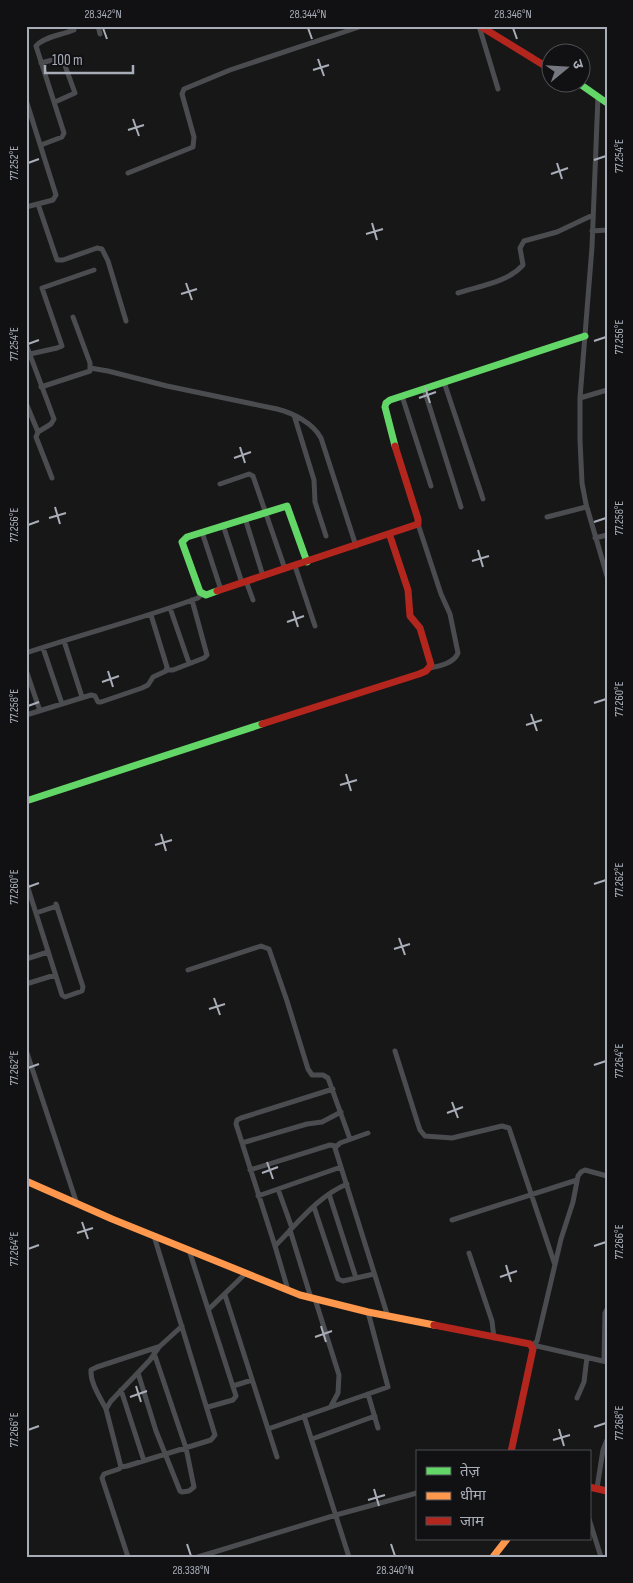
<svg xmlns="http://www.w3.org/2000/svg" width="633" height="1583" viewBox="0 0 633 1583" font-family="'Sofia Sans Condensed','Noto Sans Devanagari',sans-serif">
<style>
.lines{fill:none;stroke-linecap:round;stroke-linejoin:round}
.street{stroke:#4b4c50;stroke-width:5}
.fast{stroke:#63d668;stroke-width:7}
.slow{stroke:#ff974d;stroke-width:7}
.jam{stroke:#b3261e;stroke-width:7}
.ticks{fill:none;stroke:#a8adb8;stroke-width:2}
.neatline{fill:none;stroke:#a8adb8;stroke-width:2}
.ticks-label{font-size:12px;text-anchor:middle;fill:#a8adb8}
</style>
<rect width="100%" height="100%" fill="#171717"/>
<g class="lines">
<path class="street" d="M98 26 100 34
M479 26 498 89
M41 63 60 58 64 63 75 93 55 102
M598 96 592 247 580 398V440L582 483 586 504 607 576
M26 100 56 195 53 200 26 207
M41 145 62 137 64 133 36 46C43 37 61 35 71 31L74 30V26
M128 173 193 147 194 137 182 94 184 89 230 70 362 26
M38 204 57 260H63L97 248 102 249 108 261 126 321
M592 231 607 230
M458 293C480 286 508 282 523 265L520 248 524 241 557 232 593 215
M26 344 54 419 51 424 38 432 36 437 52 478
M30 354 57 348 62 346 42 288 94 270
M90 368 108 371 167 386 277 409C293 413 313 423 321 438L356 546
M444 382 483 499
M41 387 90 371V363L73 317
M424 389 461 507
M402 396 431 486
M580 398 607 390
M26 403 38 432
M294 415 314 480 315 502 326 536
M220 484 249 474 253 476 285 569
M547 517 586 507
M245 518 263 576
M418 524 441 594 450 614 458 653C454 663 440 666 430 668
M223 525 242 583
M202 532 221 590
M595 538 607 535
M295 566 315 626
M246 581 253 600
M170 608 189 663
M64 641 82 697
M43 648 62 704
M26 653C83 634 141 619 198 598L202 594
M26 670 40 711
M166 670H173L204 658 207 655 192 600
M26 715 91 695 95 696 98 702H101L142 688 148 685 153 677 166 671 167 667 151 615
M27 885 62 995 65 997 82 991 83 987 56 904
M36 913 57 906
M26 959 48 952
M188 970 261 946 269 949 287 1001 308 1069 312 1075H323L328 1078 350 1139
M26 984 55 975
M26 1050 77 1204
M395 1051 418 1124 420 1130 425 1136 452 1138 502 1126 509 1128 555 1265
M368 1133 340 1143 335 1148 388 1317
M242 1143 307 1124 322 1122 341 1112
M250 1170 330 1145 336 1146
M278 1189 292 1228
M329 1194 356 1278
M258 1196 341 1167
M314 1207 338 1279 343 1281 374 1274
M452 1220 577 1180
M290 1230 311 1298
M275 1246C297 1224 318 1196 347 1184
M189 1250 236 1396 233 1400 208 1407
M469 1253 492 1321 494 1338
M288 1290 275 1246 236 1124 237 1120 241 1118 333 1089
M225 1295 277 1457
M315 1299 339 1375 338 1393 331 1406
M209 1309 245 1274
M532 1346 537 1341 561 1239 573 1202 578 1176 581 1172 585 1170 607 1176
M533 1347 537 1346 607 1362
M604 1361 605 1313 607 1309
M138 1373 156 1431 180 1491 182 1492 189 1491 194 1487 186 1448 154 1353
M233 1386 252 1380
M121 1390 144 1461
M368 1394 378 1428
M577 1398 584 1382 587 1357
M106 1409C100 1397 90 1383 91 1370L97 1367 158 1347
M304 1416 349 1557
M268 1429 388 1387 368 1312
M312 1439 375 1416
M121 1467 127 1466 211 1440 215 1435 154 1236
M597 1488 603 1450 607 1440
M589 1519 601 1557
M128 1557 102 1478 104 1474 119 1469 121 1467 106 1409 111 1401 150 1360 159 1347 182 1326
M198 1557 336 1515 417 1493"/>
<path class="fast" d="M577 82 607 103
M395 446 385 407 386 403 390 400 585 336
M217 591 206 595 200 592 182 542 187 537 287 506 307 562
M26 801 262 724"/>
<path class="slow" d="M26 1181 112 1219 300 1295 368 1312 434 1325
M493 1557 507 1539"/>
<path class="jam" d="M480 26 550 69
M217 591 418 524V519L395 446
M262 724 419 674 426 671 431 665 420 628 410 616 408 590 390 536
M434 1325 530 1344 533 1349 511 1452
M589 1487 607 1491"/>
</g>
<path class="ticks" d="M103 28 107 39M308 28 312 39M513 28 517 39M318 59 324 76M313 70 329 65M133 119 139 136M128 130 144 125M594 160 606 156M28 163 39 159M557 163 562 179M551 174 568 168M372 223 377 240M366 234 383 229M186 283 192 300M181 294 197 289M594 341 606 337M28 344 39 340M425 387 430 403M419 398 436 392M240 447 245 463M234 458 251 452M55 507 60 524M49 518 66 513M594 522 606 518M28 525 39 521M478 550 483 567M472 561 489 556M293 611 298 627M287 622 304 616M108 671 113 687M102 682 119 676M594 703 606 699M28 706 39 702M531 714 537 731M526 725 542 720M346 774 351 791M340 785 357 780M161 834 166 851M155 845 172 840M594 884 606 880M28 887 39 883M399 938 405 955M394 949 410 944M214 998 220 1015M209 1009 225 1004M594 1065 606 1061M28 1068 39 1064M452 1102 458 1118M447 1113 463 1107M267 1162 273 1179M262 1173 278 1167M82 1222 88 1239M77 1233 93 1228M594 1246 606 1242M28 1249 39 1245M506 1265 511 1282M500 1277 517 1271M321 1326 326 1342M315 1337 332 1331M136 1386 141 1402M130 1397 147 1391M594 1427 606 1423M559 1429 564 1446M28 1430 39 1426M553 1440 570 1435M374 1489 379 1506M368 1500 385 1495M187 1544 191 1556M391 1544 395 1556"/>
<rect width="633" height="1583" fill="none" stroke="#111113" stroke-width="55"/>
<rect x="416" y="1450" width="175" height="90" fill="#111113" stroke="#4d4f55"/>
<rect x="426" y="1467" width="25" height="8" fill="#63d668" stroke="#4d4f55"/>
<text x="460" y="1476" font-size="15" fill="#a8adb8">तेज़</text>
<rect x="426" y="1492" width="25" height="8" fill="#ff974d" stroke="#4d4f55"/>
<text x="460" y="1500" font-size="15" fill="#a8adb8">धीमा</text>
<rect x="426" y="1517" width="25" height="8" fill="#b3261e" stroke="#4d4f55"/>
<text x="460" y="1526" font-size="15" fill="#a8adb8">जाम</text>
<g transform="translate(566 68) rotate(72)"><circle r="24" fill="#111113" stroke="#4d4f55"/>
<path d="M0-4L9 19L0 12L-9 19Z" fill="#757880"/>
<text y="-8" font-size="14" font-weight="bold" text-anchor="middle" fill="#a8adb8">उ</text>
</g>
<path d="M45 65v8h88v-8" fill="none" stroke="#a8adb8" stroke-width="2.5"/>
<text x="52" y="65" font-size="15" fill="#a8adb8" stroke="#111113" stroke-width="4" paint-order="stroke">100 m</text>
<rect x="28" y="28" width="578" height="1528" class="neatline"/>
<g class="ticks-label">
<text x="103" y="18">28.342°N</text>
<text x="308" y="18">28.344°N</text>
<text x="513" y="18">28.346°N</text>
<text transform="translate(619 156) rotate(-90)" y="4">77.254°E</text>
<text transform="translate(14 163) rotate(-90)" y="4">77.252°E</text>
<text transform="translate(619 337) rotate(-90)" y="4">77.256°E</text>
<text transform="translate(14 344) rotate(-90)" y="4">77.254°E</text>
<text transform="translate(619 518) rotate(-90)" y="4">77.258°E</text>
<text transform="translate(14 525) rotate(-90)" y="4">77.256°E</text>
<text transform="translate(619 699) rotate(-90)" y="4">77.260°E</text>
<text transform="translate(14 706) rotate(-90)" y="4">77.258°E</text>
<text transform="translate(619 880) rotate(-90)" y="4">77.262°E</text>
<text transform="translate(14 887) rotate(-90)" y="4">77.260°E</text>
<text transform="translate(619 1061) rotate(-90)" y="4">77.264°E</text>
<text transform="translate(14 1068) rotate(-90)" y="4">77.262°E</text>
<text transform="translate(619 1242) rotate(-90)" y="4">77.266°E</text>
<text transform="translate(14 1249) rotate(-90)" y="4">77.264°E</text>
<text transform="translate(619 1423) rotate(-90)" y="4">77.268°E</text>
<text transform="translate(14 1430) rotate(-90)" y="4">77.266°E</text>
<text x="191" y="1574">28.338°N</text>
<text x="395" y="1574">28.340°N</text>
</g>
</svg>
